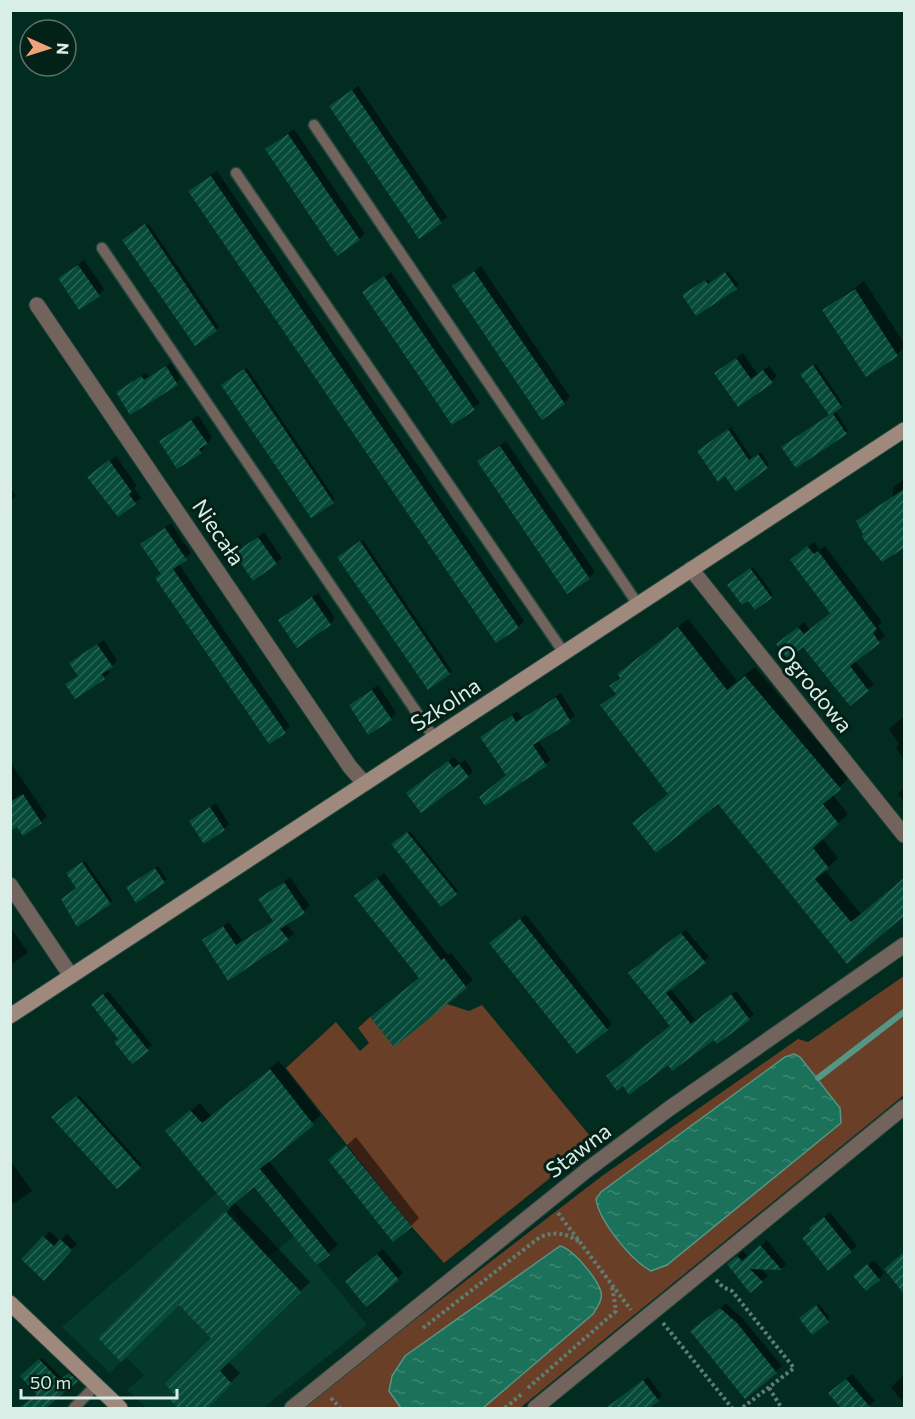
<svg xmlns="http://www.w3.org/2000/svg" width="915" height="1419" viewBox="0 0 915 1419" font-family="Commissioner,sans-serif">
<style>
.built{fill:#04392c}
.grass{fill:#6a3f27}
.water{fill:url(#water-ripples);stroke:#559684;stroke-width:1.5}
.shadow{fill:#0007}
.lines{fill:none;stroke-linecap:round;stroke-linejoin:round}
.stream{stroke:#559684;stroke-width:6}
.building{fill:url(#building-hatch)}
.lane-casing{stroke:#21473d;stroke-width:13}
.street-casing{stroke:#21473d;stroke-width:17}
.secondary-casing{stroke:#21473d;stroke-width:17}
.path{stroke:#5e7e74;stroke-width:4;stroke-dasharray:3 3;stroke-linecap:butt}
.lane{stroke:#72645d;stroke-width:10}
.street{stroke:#72645d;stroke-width:15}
.secondary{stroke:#9f887c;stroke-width:15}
.labels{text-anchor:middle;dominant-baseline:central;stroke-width:6;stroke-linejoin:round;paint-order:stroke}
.street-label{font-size:22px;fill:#d9eee6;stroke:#042118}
</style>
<defs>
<pattern id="water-ripples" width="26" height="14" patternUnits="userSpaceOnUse" patternTransform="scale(1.5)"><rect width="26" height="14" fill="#1c715a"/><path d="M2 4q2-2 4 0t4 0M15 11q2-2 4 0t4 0" fill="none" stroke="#3c8672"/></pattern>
<pattern id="building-hatch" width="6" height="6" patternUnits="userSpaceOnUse" patternTransform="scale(1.5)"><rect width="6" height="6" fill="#064b3a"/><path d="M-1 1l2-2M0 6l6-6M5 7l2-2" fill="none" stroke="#2a6556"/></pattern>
</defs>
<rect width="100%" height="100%" fill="#032c21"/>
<path class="built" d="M217 1193 268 1258 294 1236 367 1325 263 1408H147L127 1390 144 1375 126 1357 110 1373 62 1327Z"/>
<path class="grass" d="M904 976V1095L520 1408H300L602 1176 798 1039 808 1042Z
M447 1004 469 1011 482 1005 595 1142 444 1263 412 1227 286 1068 336 1022 360 1051 369 1043 358 1028 370 1017Z"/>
<path class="water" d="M794 1054 800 1057 840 1108 841 1123 667 1265 651 1271C631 1260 599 1221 596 1199L601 1192 785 1057Z
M560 1246C573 1249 597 1278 601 1292 603 1300 597 1307 593 1314L483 1408H401L389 1391 392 1376 405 1356Z"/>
<path class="shadow" d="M358 86 447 217 441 222 331 106Z
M294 129 365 234 359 239 267 149Z
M217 171 524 621 518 627 190 191Z
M148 223 219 327 195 344 126 238Z
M84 260 104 289 99 295 60 278Z
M481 266 570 397 564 403 454 287Z
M728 271 739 285 696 314 686 293 708 279 710 283Z
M391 272 480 403 453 423 364 292Z
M864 281 904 343V347L897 355 866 375 824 310Z
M743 353 757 374 769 366 777 376 739 405 722 368Z
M171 363 181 379 131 413 122 388 146 373 149 377Z
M816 364 843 404 835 410 848 431 846 433 831 415 804 372Z
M247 368 335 499 312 516 225 383Z
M198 415 212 437 201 452 161 441Z
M731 427 752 458 761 452 769 465 767 467 726 474 701 449Z
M506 441 595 572 589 578 479 461Z
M116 456 137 486 134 488 141 498 118 515 89 477Z
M904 479V512L900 515 904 522V546L883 560 894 487Z
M10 487 16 496 10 501Z
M171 523 191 553 178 563 290 726 285 731 142 544Z
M264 532 282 558 276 563 236 553Z
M363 540 452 671 428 688 341 554Z
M814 542 820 550 825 546 882 622 878 626 885 636 855 661 874 684 850 704 803 645 784 639 804 622 810 630 831 612 798 555Z
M753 567 773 594 755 608 731 583Z
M318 593 335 618 330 624 280 620Z
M688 619 737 681 755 667 849 778 832 794 848 814 822 838 838 858 825 870 861 914 904 878V914L847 962 718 801 634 823 669 793 602 706 617 692 611 686 629 665Z
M104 640 117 661 108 669 110 672 104 678 67 684 79 675 71 663Z
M378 685 396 713 391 718 351 705Z
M561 693 575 716 538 740 551 760 486 804 507 774 482 737 517 711 522 718Z
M904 716V760L896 748 899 744 889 729Z
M454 757 460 764 465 760 473 771 468 776 413 788Z
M10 762 47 816 41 822 18 825 10 820Z
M904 787V802L898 794Z
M216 803 229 824 224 829 190 821Z
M410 831 458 891 456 893 396 842Z
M85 861 113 901 78 925V888L71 871Z
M158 866 167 879 136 900 130 885Z
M384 873 448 955 451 953 473 980 394 1045 420 977 363 890Z
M290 877 310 906 286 924 294 934 229 978 204 940 229 922 242 940 274 920 260 899Z
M526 915 612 1024 607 1029 496 938Z
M10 927 28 952 10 966Z
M686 930 709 957 670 988 696 1021 736 991 754 1014 717 1042 714 1038 671 1025 635 969Z
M108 991 152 1045 133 1062 97 1000Z
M279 1061 321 1115 268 1160 338 1245 317 1263 254 1185 234 1202 310 1282 228 1361 240 1373 206 1408H191L167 1384 213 1338 179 1303 100 1338 231 1208 167 1131 200 1103 211 1116Z
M79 1095 142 1165 117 1187 53 1117Z
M356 1137 419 1218 411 1226 330 1160Z
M10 1160 32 1191 13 1204 10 1200Z
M830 1212 857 1246 851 1251 817 1223Z
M50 1231 60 1241 67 1234 77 1244 43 1278 23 1259Z
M767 1240 786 1264 781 1269 760 1268 768 1276 750 1291 735 1258 743 1251 749 1257Z
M383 1249 403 1273 366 1305 352 1276Z
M874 1260 884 1273 879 1279 861 1270Z
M726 1303 742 1318 782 1366 745 1397 698 1326Z
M819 1304 830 1318 828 1321 804 1316Z
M42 1358 62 1378 72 1371 79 1378 40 1408H19L39 1395 22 1376Z
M852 1374 875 1401 867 1408H843L830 1393Z
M904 1375V1397L901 1400 891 1387Z
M648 1377 662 1396 647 1408H607Z"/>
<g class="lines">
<path class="stream" d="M818 1078 904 1012"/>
</g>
<path class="building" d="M352 90 442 223 419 239 329 106Z
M288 134 360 240 337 256 265 149Z
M211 176 519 628 496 643 188 191Z
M145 224 217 331 195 346 122 240Z
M78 265 100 296 79 310 58 278Z
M474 271 565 404 542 420 452 286Z
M725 272 737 289 696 316 682 295 705 280 708 284Z
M384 276 475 410 452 425 362 292Z
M855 289 898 356 866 377 822 310Z
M736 358 751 379 763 370 773 383 738 407 714 373Z
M813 365 842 407 833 414 847 434 796 468 781 447 829 415 800 374Z
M166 366 178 385 130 415 116 392 141 376 144 380Z
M244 369 334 503 311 518 221 385Z
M191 420 208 444 199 449 202 453 177 469 159 441Z
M728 429 749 460 758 454 768 468 736 492 725 476 718 482 697 451Z
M500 446 590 579 567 594 477 461Z
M109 460 132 492 129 494 136 504 118 517 87 477Z
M904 489V548L882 562 862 537 863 534 856 521Z
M165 528 187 560 173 569 286 733 269 744 155 578 161 574 140 544Z
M258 537 277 564 253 581 234 553Z
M360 541 450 674 428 690 337 557Z
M807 546 814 554 818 551 877 629 873 633 880 643 850 666 869 691 850 706 803 647 788 659 776 644 798 627 804 634 830 613 790 560Z
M750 568 772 598 755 610 748 601 742 605 727 585Z
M312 597 331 625 297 648 278 620Z
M678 627 727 690 745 676 841 789 823 804 839 824 813 848 829 868 815 879 851 922 904 878V916L847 964 718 804 656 853 632 823 668 794 600 705 616 694 609 686 620 678 617 674Z
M97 644 113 667 102 674 105 679 75 699 65 684 78 676 69 663Z
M372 690 392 720 368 735 349 705Z
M556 697 571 722 533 745 547 766 485 806 479 797 506 775 480 737 512 715 516 722Z
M448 761 454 768 459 764 469 777 421 813 406 793Z
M23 794 42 823 23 836 17 827 10 831V802Z
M210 807 225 830 204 844 189 821Z
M407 832 457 894 441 907 391 844Z
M82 862 111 904 77 927 61 899 76 888 66 873Z
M155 868 165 883 136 903 126 887Z
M377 878 441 960 444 958 467 988 394 1047 370 1017 419 978 354 896Z
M284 882 305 913 280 929 289 940 228 981 202 940 223 926 236 945 273 921 258 899Z
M520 919 608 1030 577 1054 489 943Z
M681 933 706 963 666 993 691 1024 731 994 750 1020 717 1044 714 1040 672 1071 668 1065 629 1095 623 1086 617 1091 606 1076 670 1026 628 973Z
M103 994 149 1051 132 1064 114 1042 118 1039 91 1004Z
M270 1069 314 1125 260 1169 330 1255 317 1265 254 1187 229 1208 165 1131 190 1110 202 1123Z
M76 1096 141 1168 117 1189 51 1117Z
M346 1145 412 1227 393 1242 328 1160Z
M225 1211 301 1292 220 1371 232 1384 208 1408H178L170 1400 175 1395 165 1384 211 1338 179 1305 121 1362 98 1338Z
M824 1217 852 1252 828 1271 802 1238 811 1231 809 1228Z
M43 1236 54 1246 60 1239 72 1250 44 1281 21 1259Z
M760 1245 782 1270 750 1269 763 1282 750 1293 727 1264 737 1256 742 1261Z
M904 1252V1294L884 1269Z
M377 1254 399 1280 366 1307 345 1281Z
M867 1264 880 1280 866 1291 853 1276Z
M816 1305 829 1322 812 1335 799 1318Z
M720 1308 737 1323 777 1373 745 1399 690 1331Z
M39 1359 59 1380 69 1373 78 1381 46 1408H18L37 1395 20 1376Z
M846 1379 871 1408H841L828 1393Z
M643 1380 659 1401 649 1408H606Z"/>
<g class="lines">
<defs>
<path id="lane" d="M314 125 637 603
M236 173 564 653
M102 248 434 738
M74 1408 96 1385"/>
<path id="street" d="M37 305 350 767 364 783
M691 569 904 835
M10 885 71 976
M292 1408 587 1170 670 1108 904 945
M535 1408 904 1107"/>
<path id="secondary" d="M10 1016 904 430
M10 1303 120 1408"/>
</defs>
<use href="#lane" class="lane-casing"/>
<use href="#street" class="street-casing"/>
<use href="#secondary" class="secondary-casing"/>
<path class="path" d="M558 1213 631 1310
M716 1280 723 1287 732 1291 794 1368 742 1408
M663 1323 732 1408
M423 1328 540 1237C556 1231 565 1233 580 1242
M528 1388 616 1311 612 1286
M769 1388 781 1407
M331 1398 340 1408
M505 1408 523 1393"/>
<use href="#lane" class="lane"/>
<use href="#street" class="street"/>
<use href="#secondary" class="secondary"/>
</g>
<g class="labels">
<g class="street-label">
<text transform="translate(219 532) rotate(56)">Niecała</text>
<text transform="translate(815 688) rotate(51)">Ogrodowa</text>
<text transform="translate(445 704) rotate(-33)">Szkolna</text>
<text transform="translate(578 1150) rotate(-37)">Stawna</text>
</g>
</g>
<rect width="915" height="1419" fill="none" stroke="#d9eee6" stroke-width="24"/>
<g transform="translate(48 48) rotate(93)"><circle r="28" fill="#042118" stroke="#59736a" stroke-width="1.5"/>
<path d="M0-4.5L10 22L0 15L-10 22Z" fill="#efa378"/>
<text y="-9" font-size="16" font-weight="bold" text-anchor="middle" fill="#d9eee6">N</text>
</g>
<path d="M21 1389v9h156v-9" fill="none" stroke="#d9eee6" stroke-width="3"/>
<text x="30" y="1389" font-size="18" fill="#d9eee6" stroke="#042118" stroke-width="4.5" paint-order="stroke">50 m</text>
</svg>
